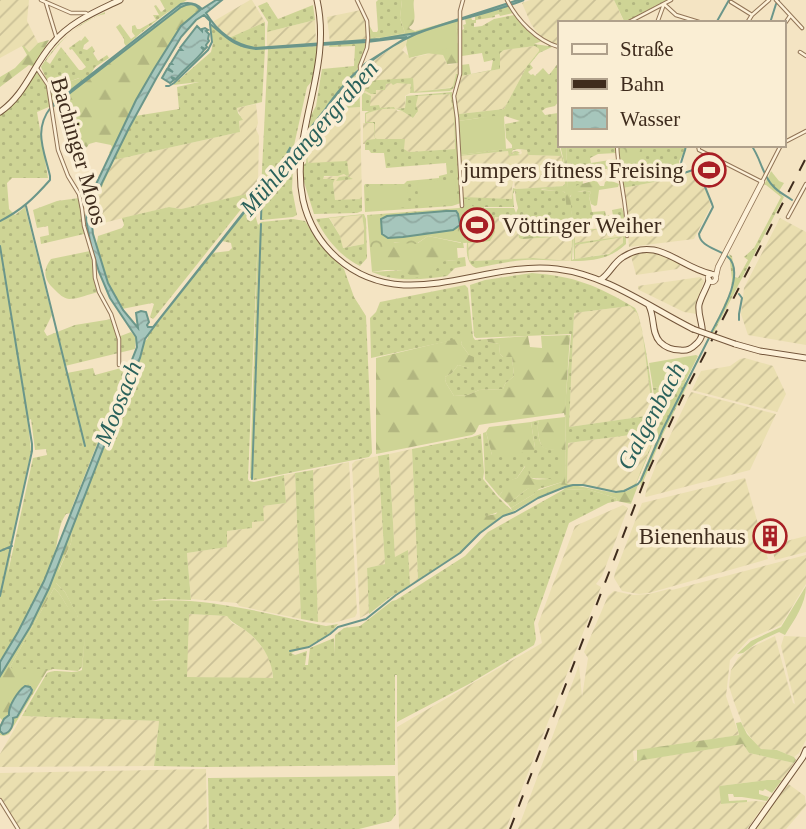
<svg xmlns="http://www.w3.org/2000/svg" width="806" height="829" viewBox="0 0 806 829" font-family="Georgia,serif">
<style>
.farmland{fill:url(#farmland-furrows)}
.grass{fill:url(#grass-dots);fill-rule:evenodd}
.forest{fill:url(#forest-firs)}
.park{fill:url(#park-crowns)}
.garden{fill:#ced495}
.water{fill:url(#water-waves);stroke:#6b968a;stroke-width:2;fill-rule:evenodd}
.lines{fill:none;stroke-linecap:round;stroke-linejoin:round}
.stream{stroke:#6b968a;stroke-width:2}
.minor-casing{stroke:#917457;stroke-width:4.5}
.tertiary-casing{stroke:#917457;stroke-width:6}
.secondary-casing{stroke:#73553a;stroke-width:7}
.minor{stroke:#fdf1d8;stroke-width:2.5}
.tertiary{stroke:#fdf1d8;stroke-width:4.5}
.secondary{stroke:#fdf1d8;stroke-width:5}
.rail{stroke:#3f2c1d;stroke-width:2;stroke-dasharray:12 12;stroke-linecap:butt}
.secondary-bridge-casing{stroke:#73553a;stroke-width:7;stroke-linecap:butt}
.secondary-bridge{stroke:#fdf1d8;stroke-width:5}
.labels{text-anchor:middle;dominant-baseline:central;stroke-width:7;stroke-linejoin:round;paint-order:stroke}
.street-label{font-size:23px;fill:#3f2c1d;stroke:#faeed4}
.poi-label{font-size:23px;fill:#3f2c1d;stroke:#faeed4;text-anchor:end}
.water-label{font-size:24px;font-style:italic;fill:#2a615b;stroke:#faeed4}
</style>
<defs>
<pattern id="farmland-furrows" width="10" height="10" patternUnits="userSpaceOnUse" patternTransform="scale(1.75)"><rect width="10" height="10" fill="#eadfb0"/><path d="M-1 1l2-2M0 10L10 0M9 11l2-2" fill="none" stroke="#cac097"/></pattern>
<pattern id="grass-dots" width="8" height="8" patternUnits="userSpaceOnUse" patternTransform="scale(1.75)"><rect width="8" height="8" fill="#ced495"/><path d="M2 2h.1M6 6h.1" fill="none" stroke="#b2b680" stroke-width="1.8" stroke-linecap="round"/></pattern>
<pattern id="forest-firs" width="22" height="20" patternUnits="userSpaceOnUse" patternTransform="scale(1.75)"><rect width="22" height="20" fill="#ced495"/><path d="M5 1l3.5 6h-7zM16 11l3.5 6h-7z" fill="#b2b680"/></pattern>
<pattern id="park-crowns" width="20" height="18" patternUnits="userSpaceOnUse" patternTransform="scale(1.75)"><rect width="20" height="18" fill="#ced495"/><path d="M2 6a3 3 0 1 1 6 0M12 15a3 3 0 1 1 6 0" fill="none" stroke="#b2b680"/></pattern>
<pattern id="water-waves" width="16" height="10" patternUnits="userSpaceOnUse" patternTransform="scale(1.75)"><rect width="16" height="10" fill="#a6c6bc"/><path d="M0 5q4-4 8 0t8 0" fill="none" stroke="#90aaa1"/></pattern>
</defs>
<rect width="100%" height="100%" fill="#f4e4c3"/>
<path class="farmland" d="M0 0H29L27 21 38 43 29 52 22 46 0 58Z
M250 0H252L265 22 230 38 220 30 214 22V21Z
M530 0H614L624 22 559 23 558 45 544 39 537 32 531 24 522 3Z
M361 10 365 20 367 40 330 43 327 17Z
M315 20 316 44 267 47V32Z
M406 39V45L402 50 411 58 432 53 443 55 446 63 449 65 459 63V74L456 75 453 87 410 93 405 96V108L396 109 397 111H402L413 118 417 113 416 105 417 96 451 94 454 114 455 149 409 152 404 149V139L375 140 370 144H363V123H366V113H370V111H362V81L369 80 367 68 362 70V68Z
M535 46 539 49V51L527 66 504 109 459 114 455 93 461 76 500 69V53L504 50Z
M256 104 258 123 256 129 259 136 258 184 251 188 249 194 181 209 169 207 107 222 97 228H94L91 224 92 217 97 198 114 160 240 132 239 121 242 120 237 108Z
M360 107 362 199 335 201 333 183 323 180 322 177 338 176 344 174 308 163 307 149 332 109Z
M521 150H528V155L562 156 565 171V184L563 186 515 189 514 179 512 187 513 199 463 198 460 156 508 151 520 155 522 153Z
M690 172H700L711 206 694 239 629 247 628 235H634V230L629 223 623 188 681 177Z
M362 215 364 228V244L342 248 340 236 329 217Z
M495 217H516L522 239 570 235 572 240 571 261 533 258 472 261 469 260 467 243Z
M780 218 806 232V345L748 335 741 314 744 288Z
M626 225V236H623V243L612 253 575 259 574 233Z
M643 252H654L666 256 679 263 680 266 677 269 636 275 631 256Z
M700 277 704 281 697 301V314L684 312 639 290 638 288V286Z
M630 306 638 313 642 330 653 415 569 427 574 313Z
M745 358 773 366 786 394 777 412 692 390 701 371 730 366 740 359Z
M691 392 776 414 750 470 646 497 645 496 647 488 656 465Z
M655 432 650 448 636 484 628 489 616 491 583 484H568L567 483 568 443Z
M412 449 418 580 410 585 408 551 395 558 389 454Z
M378 456 385 564 367 568 369 613 360 618 352 464 355 461Z
M349 462 357 613 355 617 333 623 318 622 313 470Z
M295 473 301 619 239 606 237 603 191 599 187 553 226 547 227 531 252 528V522L263 506 286 503 284 475Z
M745 478 768 559 649 593 639 594 622 591 614 578 615 573 642 503Z
M623 505 628 508 602 576 596 584 601 587 506 829H399L397 727 542 643 538 624 575 526Z
M806 536V552L775 560 771 545Z
M806 555V584L781 625 749 639 730 660 726 696 739 735 633 751 634 761 743 744 749 753 794 763 782 780H767L719 786 722 804 756 801 766 802 747 829H518L579 665 582 697 588 658 584 652 608 596 614 591 633 595 649 594 669 589 672 590Z
M188 614 227 616 232 623 244 629 257 641 266 653 271 662 273 679 186 677Z
M775 636 793 703 795 704 781 646 784 636 806 637V740L799 753 794 757 777 750 761 749 757 746 744 728 734 702 729 686 731 670 738 658 750 648Z
M22 716 159 721 154 766 0 767V754Z
M206 769 207 829H20L0 797V773Z
M787 783 805 796 806 806 786 829H754Z"/>
<path class="grass" d="M160 0H187C166 12 145 29 126 46L124 43V39L116 27 120 24 131 39 135 36 132 32V26L135 25 137 29H140L156 20 153 15H159L154 6 156 5 161 12 165 9Z
M378 0H402L400 18 405 33 385 37 369 38 368 23 373 32H377L378 30 376 2Z
M614 0H667L623 23H621L624 21Z
M267 2 278 19 313 5 315 20 267 32 268 22 258 6Z
M508 6 513 13 500 16 499 14 495 15V17L476 20V23H474V27L482 26 494 19 514 15 542 41 534 44 548 46 549 45 552 47 539 53 530 64 533 68 528 72 531 75 533 74 535 76 543 68 549 75 559 62V101L555 106 546 108 542 111 545 115 558 113 559 145 566 171V185L564 186 541 189 542 190 562 191 566 193 570 230 569 233 564 234 572 236V260L574 259 573 232 601 228 598 223H596L595 218 573 221 569 199 573 192 587 191 591 192 589 196 592 212 605 211 606 216 609 215 610 222 614 221 612 210 622 208 625 218 617 220H623V223L619 225 626 224V244C600 270 559 258 525 260 509 261 492 265 476 268 458 260 471 223 475 208H514L516 213 518 208 516 200 515 190 513 194 514 207H472L471 199H465L463 206 460 155 512 148V145L506 138 505 124 520 121 505 116 504 117 479 118 458 121 455 93 461 65 469 64 471 74 491 70 493 60 484 62 482 53 462 56V30L464 29 463 25 466 24 465 19 471 17 472 20H475V16ZM535 46 539 49V51L527 66 504 109 459 114 455 93 461 76 500 69V53L504 50ZM518 149 527 150 528 155 561 156 565 171V184L563 186 516 189 513 188 512 199 463 197 460 156 508 151 509 156 521 155 517 154 520 153 517 151 512 152 514 154H511L513 150ZM495 217H516L519 238 522 239 570 236 572 240 571 261 533 258 472 261 469 260 468 243 490 241 495 232ZM626 225 625 236 575 243V233ZM623 237V243L609 254 575 259V245Z
M105 12V14C82 18 59 42 46 61L50 64 61 47 79 70H82L86 67 72 49 70 50 69 48 80 40 81 41 85 36 89 41 84 45 83 49 87 50 92 46 95 51 93 53 98 61 107 55 109 58 95 67 91 74 82 81 79 78 71 81 56 94 52 92 41 67C57 41 77 25 105 12Z
M265 22V47C252 48 241 46 229 38Z
M210 24C231 40 235 50 265 49L262 102 237 108 238 113 243 120 239 121 240 132 114 160 97 198 91 224C90 196 121 142 135 116L179 109 177 87 199 82 173 85 211 52 213 43Z
M367 42C365 65 352 75 340 92L359 71 360 107 332 109 309 144 310 136H307L311 115 316 106 322 69 354 66 355 46 329 47 330 45Z
M319 46 315 77 307 87 293 150H289L291 152 287 159 294 150 292 189 297 215 293 217 262 220 261 219 262 191 271 179 261 190 268 49Z
M37 70 47 85 51 106 37 112 48 178H12L7 183 9 209 15 215 25 207 52 315 44 331 47 336 75 325 112 319 118 337 131 332 136 338 135 349 65 366 67 373 93 368 95 375 121 368 127 369 72 507 71 513 66 514C57 527 59 541 54 555 45 582 32 609 18 634 12 643 6 651 0 660V114ZM31 419 35 450 46 449 47 455 33 458 7 577 12 547H11L31 452 28 421Z
M456 74H459L454 88 450 91 410 93 411 84 397 83 393 85 391 83 386 84 385 90H376V94H371L362 89V81L413 78 414 92 451 88 453 86Z
M452 92 456 117 461 203 452 206 365 212 364 186 365 184H404L407 181 439 178V176L447 174 446 163 386 168 384 153H371L369 150H365V143L367 140 375 139 374 123H365V113L369 111H362V93H365L371 96 370 106 379 105 380 108 394 107 395 109 405 108 406 96ZM450 94 454 114 455 149 409 152 404 149 405 139H377L375 138V122H366V114C377 109 391 106 402 111 406 113 409 116 413 118L418 111 416 105 418 96Z
M566 145H616V153L598 154 590 158 591 163 616 159 617 164 614 165V170L608 171 607 169H604V171L596 173 595 168H593L594 171 582 174 583 184 568 189Z
M641 145H688L679 161 681 177 623 188 620 174Z
M307 152 308 163 347 161 349 175 347 176 353 179 336 181 339 177 347 176 344 174 338 176H324L323 179H335L333 183 335 200 362 199V211L357 213 314 214 303 179 302 166 306 163Z
M771 171 779 181 784 183 779 191 771 185 784 197 713 334 711 333 731 290 732 279 729 254 732 256 735 277 738 278 748 260 744 257 754 248 781 197 766 185H764L767 179 769 180 768 178Z
M251 193H254L155 317 153 319 150 317 154 304 152 303 122 309C113 294 97 263 97 246 96 243 98 239 98 236L122 228 124 225 122 218 169 207 181 209Z
M259 195 256 218 258 225 261 222 293 219 305 221 322 247 344 269 354 297 366 316 372 453 369 457 254 480 250 478 258 233 248 479 249 481 254 482 284 475 286 503 263 506 264 521 252 522V528L227 531V547L187 553 191 600 162 599 150 601C206 596 272 615 326 626L338 624C324 643 311 645 291 653L295 655 307 651 305 665H308L310 648 334 638V654L335 635 344 628 360 626 392 601 396 600 465 556 488 532 563 490 587 489 616 498 617 501 608 503 569 523 534 623 536 639 534 645 469 684 397 722V675H395V765L205 767 154 766 159 721 22 716 47 673C58 668 71 675 82 670L85 635 82 667 78 671 53 669 47 671V669H12L10 667 54 588C64 596 66 610 78 617L65 592 56 583V577L71 543 72 528 77 513 140 358 144 342 148 338V335L212 253 229 251 232 248 231 243 222 241ZM189 614 227 616C232 623 238 625 245 630 261 642 272 658 273 678L187 677Z
M79 198 84 234 41 244 40 237 49 235 48 226 37 228 33 210 57 201Z
M364 214 366 219 367 258 360 266C340 256 326 239 316 219ZM362 215 364 228V244L343 248 340 236 329 218Z
M90 251 98 292C89 294 79 299 69 299 63 298 59 294 55 290 44 280 42 271 51 259Z
M465 257 466 266 455 268 447 276C422 280 395 282 372 272L403 270 438 264 441 261 458 260V258Z
M532 273C575 276 598 286 635 308 643 320 658 419 655 435 655 440 637 482 636 484 622 498 599 487 584 485 578 484 573 485 567 485L565 483 566 395 571 334 476 338 474 336 470 285 485 280ZM630 306 637 313 642 330 653 415 569 427 574 313ZM654 432 650 448 636 483 628 489 616 491 582 484H568L567 483 568 443Z
M465 285 468 288 473 337 475 340 487 339 488 342 499 344 500 354 503 357H512L514 376 505 384 503 389 479 390 468 395 454 396 446 383 445 377 452 373 458 365 470 368 469 355 461 344 462 341H466L469 347V342L472 336 371 358 370 318 376 312 380 302Z
M685 382 688 384 663 434 641 487 640 479 658 437 653 388Z
M539 420C537 427 538 431 539 438 541 451 551 450 562 448V482L539 489 534 494 511 508 508 504 527 489 550 479 532 478 529 477 525 466 517 478 507 482 502 492 499 496 485 479 483 433 486 432 492 455 535 448 531 422Z
M481 434 484 472 483 479 497 496 510 509C499 511 487 515 478 522L483 530 465 549 418 580 412 449 472 437Z
M389 454 395 557 408 550 410 585 389 598 369 614 367 568 385 564 378 456Z
M313 470 318 622 301 619 295 473Z
M395 776 396 814 391 821 359 829H209L208 778Z"/>
<path class="forest" d="M402 0H414C412 9 419 22 409 27L410 29 415 31 458 19 445 23 459 20V63L447 64 443 55 425 53 458 43 456 23 406 40 416 34 369 40V38L385 37 405 33 400 18Z
M192 4 197 6 201 10 181 26 175 35 136 100 111 153H109L112 147 111 145 96 142 89 144 87 147 72 153 65 133 59 105 52 107 70 92 52 105 51 90 52 92 57 94 71 81 80 78 82 81 72 91 181 7Z
M49 40 34 67 29 65 0 87V77L15 68 27 55 22 46H24L29 52 38 43Z
M560 145H566L568 188 596 180 600 186H604L605 182 609 180 619 184 618 187 599 190 597 205 595 206 591 204 589 196 591 192C583 189 575 192 570 196L572 215 575 229 581 231 573 232V261L572 240 570 235 522 239 519 235 523 237 569 233 565 192 540 189 563 186 566 184V171Z
M457 208 464 248H457L458 260C443 261 440 259 434 275L414 278 403 270H385V242L369 228 395 243H418L428 236 461 243Z
M472 335 473 337 469 343 470 348 468 349 465 341H462L461 344 469 355 474 357V372H471L469 368 458 365 452 373 445 377 446 383 454 396 468 395 479 390 503 389 505 384 514 376 512 357H503L500 354 499 344 488 342 487 339 528 336 530 347 542 348 541 336 570 335 566 395 565 483 568 485H587L578 486 615 493 627 491 638 485 631 504 617 501 616 498 587 489 563 490 566 487 565 486 535 499 512 512 504 515 483 530 481 528H476L478 522 475 518 496 514 502 505H505L512 510 511 508 534 494 536 491 562 482V449C550 449 542 453 539 438 538 431 537 427 539 420L565 417 564 413 485 424 479 425 475 433 472 435 376 454V358Z
M531 422 535 448 534 451 495 457 492 455 486 432 489 427Z
M527 464 529 467C526 483 539 479 551 479V482L546 485 527 489 508 504 499 496 502 492 504 482 517 478Z
M72 528 71 543 59 569 56 583 65 592 78 616 77 618C66 610 64 596 54 588L10 667 12 669H48L9 734 4 736 0 735V731L3 734 13 717 9 715 4 719 0 728 2 720 0 718V676L30 627 38 610 49 588Z
M806 586C806 604 794 620 785 635L779 632 758 642 743 653 737 654 751 641 781 627Z
M741 722 747 734 761 749 777 750 794 757 796 760 794 763 749 753 743 744 637 761V750L739 735 736 723Z"/>
<path class="park" d="M617 145H642L631 176 626 182H623Z
M462 199H472V206L484 207 488 241 464 243 428 236 416 244 385 242V270L372 272 367 215 459 208 462 206Z"/>
<path class="garden" d="M456 21 458 46 409 58 406 45 407 39 441 25Z
M494 116 504 117 506 149 460 155 458 121Z
M455 179 457 204 419 207 417 183Z
M407 184 409 207 370 210 368 186Z
M696 355 698 356 685 382 653 388 649 363Z
M767 780H782L772 793 765 789 763 791 759 790V794L769 797 767 801 742 797H734L733 794H728L729 801 747 800V802L721 804 719 786Z"/>
<path class="water" d="M216 0H222L206 13C217 31 233 44 255 48L380 39 416 33 518 0H524C489 14 451 20 416 34 400 41 384 51 370 62 352 74 334 95 323 113 320 118 320 124 317 128 314 131 311 131 308 132L159 320 145 339 140 358 118 410 49 588 30 627 0 676V662L18 632 44 581 137 347 136 337 110 298 99 272 91 246 86 220 88 201 136 100 154 69 181 26 200 10C195 3 189 3 181 7L52 107V105L181 4C189 2 196 3 202 9ZM204 15 210 21V24C227 37 232 46 256 49L367 42 407 37 366 63 350 78 293 150 290 148 287 153 290 150 291 152 284 161 153 327H148L147 325 149 322 146 312 141 311 136 313 138 328 123 310 108 283 93 234 91 216 97 193 129 128 157 77 181 37 196 20Z
M197 26 202 31V29L205 28 208 30 206 31 209 34 208 39 209 41 206 45 207 47 205 49 201 47 204 50C197 60 184 69 176 79L171 77 174 80 170 83 162 78 167 69 173 72 168 68 170 64H172L171 63 179 50H182L180 48Z
M446 211H456L458 214 460 225 453 230 403 237 388 238 382 234 381 219 387 216Z
M25 686 30 687 32 690 31 693 17 717 13 718C14 724 11 733 3 734L0 731V727L4 719 9 715C8 706 18 691 25 686Z"/>
<g class="lines">
<path class="stream" d="M716 23 729 0
M770 23 776 4 779 0
M166 86H169L174 83 208 50 212 42 210 24
M686 145C685 157 679 158 681 172L684 173 693 170 699 172 712 204 713 207 699 234C700 245 713 248 722 253
M751 145C761 158 762 175 773 186 778 192 785 195 792 200
M26 206 85 446
M261 219 262 190
M0 221C22 210 34 198 50 180V176C44 150 33 130 51 107
M0 246 32 444V451L0 596
M739 320V314L742 298 739 294
M711 333C720 316 747 272 727 256
M252 479 261 224
M0 551 12 546
M290 651 309 647 330 634 338 627 366 619 396 595 460 553 480 533 503 516 515 512 538 498 565 487 573 485H583L616 492 624 491 638 484 641 480 663 429 709 338"/>
<defs>
<path id="minor" d="M41 0 71 13H86L89 15
M357 0 367 21 368 38 367 48 360 66 361 90
M507 0C517 20 537 41 559 47
M776 0 802 28
M731 2 752 15
M46 3 56 36
M664 4 676 15 702 23
M627 23 671 0
M657 23 664 4
M747 23 752 15 769 0
M783 26 790 16
M800 52 806 56
M36 67 48 85 58 150 68 176 79 194 82 209 84 226 94 260 95 278 99 292 111 314 119 339V365
M783 143 806 131
M617 145C618 176 628 205 627 236
M698 145 699 150 762 182 781 145
M462 206 457 118 454 96 460 74V11L463 0
M788 217 806 184
M0 800 18 829"/>
<path id="tertiary" d="M708 278a4 4 0 1 1 8 0a4 4 0 1 1-8 0Z
M716 276 718 267 762 182"/>
<path id="secondary" d="M317 0C333 71 289 133 303 200 308 222 320 243 337 258 404 317 482 260 557 269 607 275 649 307 693 329
M0 112C25 95 33 66 52 44 70 22 95 12 120 0
M600 280C609 275 613 263 623 257 657 235 679 267 711 274
M649 306C655 318 651 332 660 342 665 347 672 350 680 350 685 351 691 349 695 345 710 333 697 320 699 305 701 296 707 288 709 280
M735 344 760 351 806 358
M752 829 803 757 806 750"/>
</defs>
<use href="#minor" class="minor-casing"/>
<use href="#tertiary" class="tertiary-casing"/>
<use href="#secondary" class="secondary-casing"/>
<use href="#minor" class="minor"/>
<use href="#tertiary" class="tertiary"/>
<use href="#secondary" class="secondary"/>
<path class="rail" d="M510 829 647 474 682 398 806 158"/>
<defs>
<path id="secondary-bridge" d="M693 329 735 344"/>
</defs>
<use href="#secondary-bridge" class="secondary-bridge-casing"/>
<use href="#secondary-bridge" class="secondary-bridge"/>
</g>
<defs>
<symbol id="stadium-ring" viewBox="-11 -11 22 22"><circle r="9.5" fill="#faeed4" stroke="#a81f25" stroke-width="1.5"/><path d="M0-5a6.5 5 0 1 0 0 10a6.5 5 0 1 0 0-10ZM-3.5-1.8h7v3.6h-7Z" fill="#a81f25"/></symbol>
<symbol id="building-ring" viewBox="-11 -11 22 22"><circle r="9.5" fill="#faeed4" stroke="#a81f25" stroke-width="1.5"/><path d="M-4-6H4V6H1V3H-1V6H-4ZM-2.5-4.3h1.7v1.8h-1.7ZM.8-4.3h1.7v1.8H.8ZM-2.5-1h1.7V.8h-1.7ZM.8-1h1.7V.8H.8Z" fill="#a81f25"/></symbol>
</defs>
<g fill-rule="evenodd">
<use href="#stadium-ring" x="690" y="151" width="38" height="38"/>
<use href="#stadium-ring" x="458" y="206" width="38" height="38"/>
<use href="#building-ring" x="751" y="517" width="38" height="38"/>
</g>
<g class="labels">
<g class="street-label">
<text transform="translate(79 151) rotate(74)">Bachinger Moos</text>
</g>
<g class="poi-label">
<text x="684" y="170">jumpers fitness Freising</text>
<text x="502" y="225" text-anchor="start">Vöttinger Weiher</text>
<text x="746" y="536">Bienenhaus</text>
</g>
<g class="water-label">
<text transform="translate(309 138) rotate(-49)">Mühlenangergraben</text>
<text transform="translate(118 403) rotate(-68)">Moosach</text>
<text transform="translate(651 416) rotate(-62)">Galgenbach</text>
</g>
</g>
<rect x="558" y="21" width="228" height="126" fill="#faeed4" stroke="#afa08b" stroke-width="2"/>
<rect x="572" y="44" width="35" height="10" fill="#fdf1d8" stroke="#afa08b" stroke-width="2"/>
<text x="620" y="56" font-size="21" fill="#3f2c1d">Straße</text>
<rect x="572" y="79" width="35" height="10" fill="#3f2c1d" stroke="#afa08b" stroke-width="2"/>
<text x="620" y="91" font-size="21" fill="#3f2c1d">Bahn</text>
<rect x="572" y="108" width="35" height="21" fill="url(#water-waves)" stroke="#afa08b" stroke-width="2"/>
<text x="620" y="126" font-size="21" fill="#3f2c1d">Wasser</text>
</svg>
